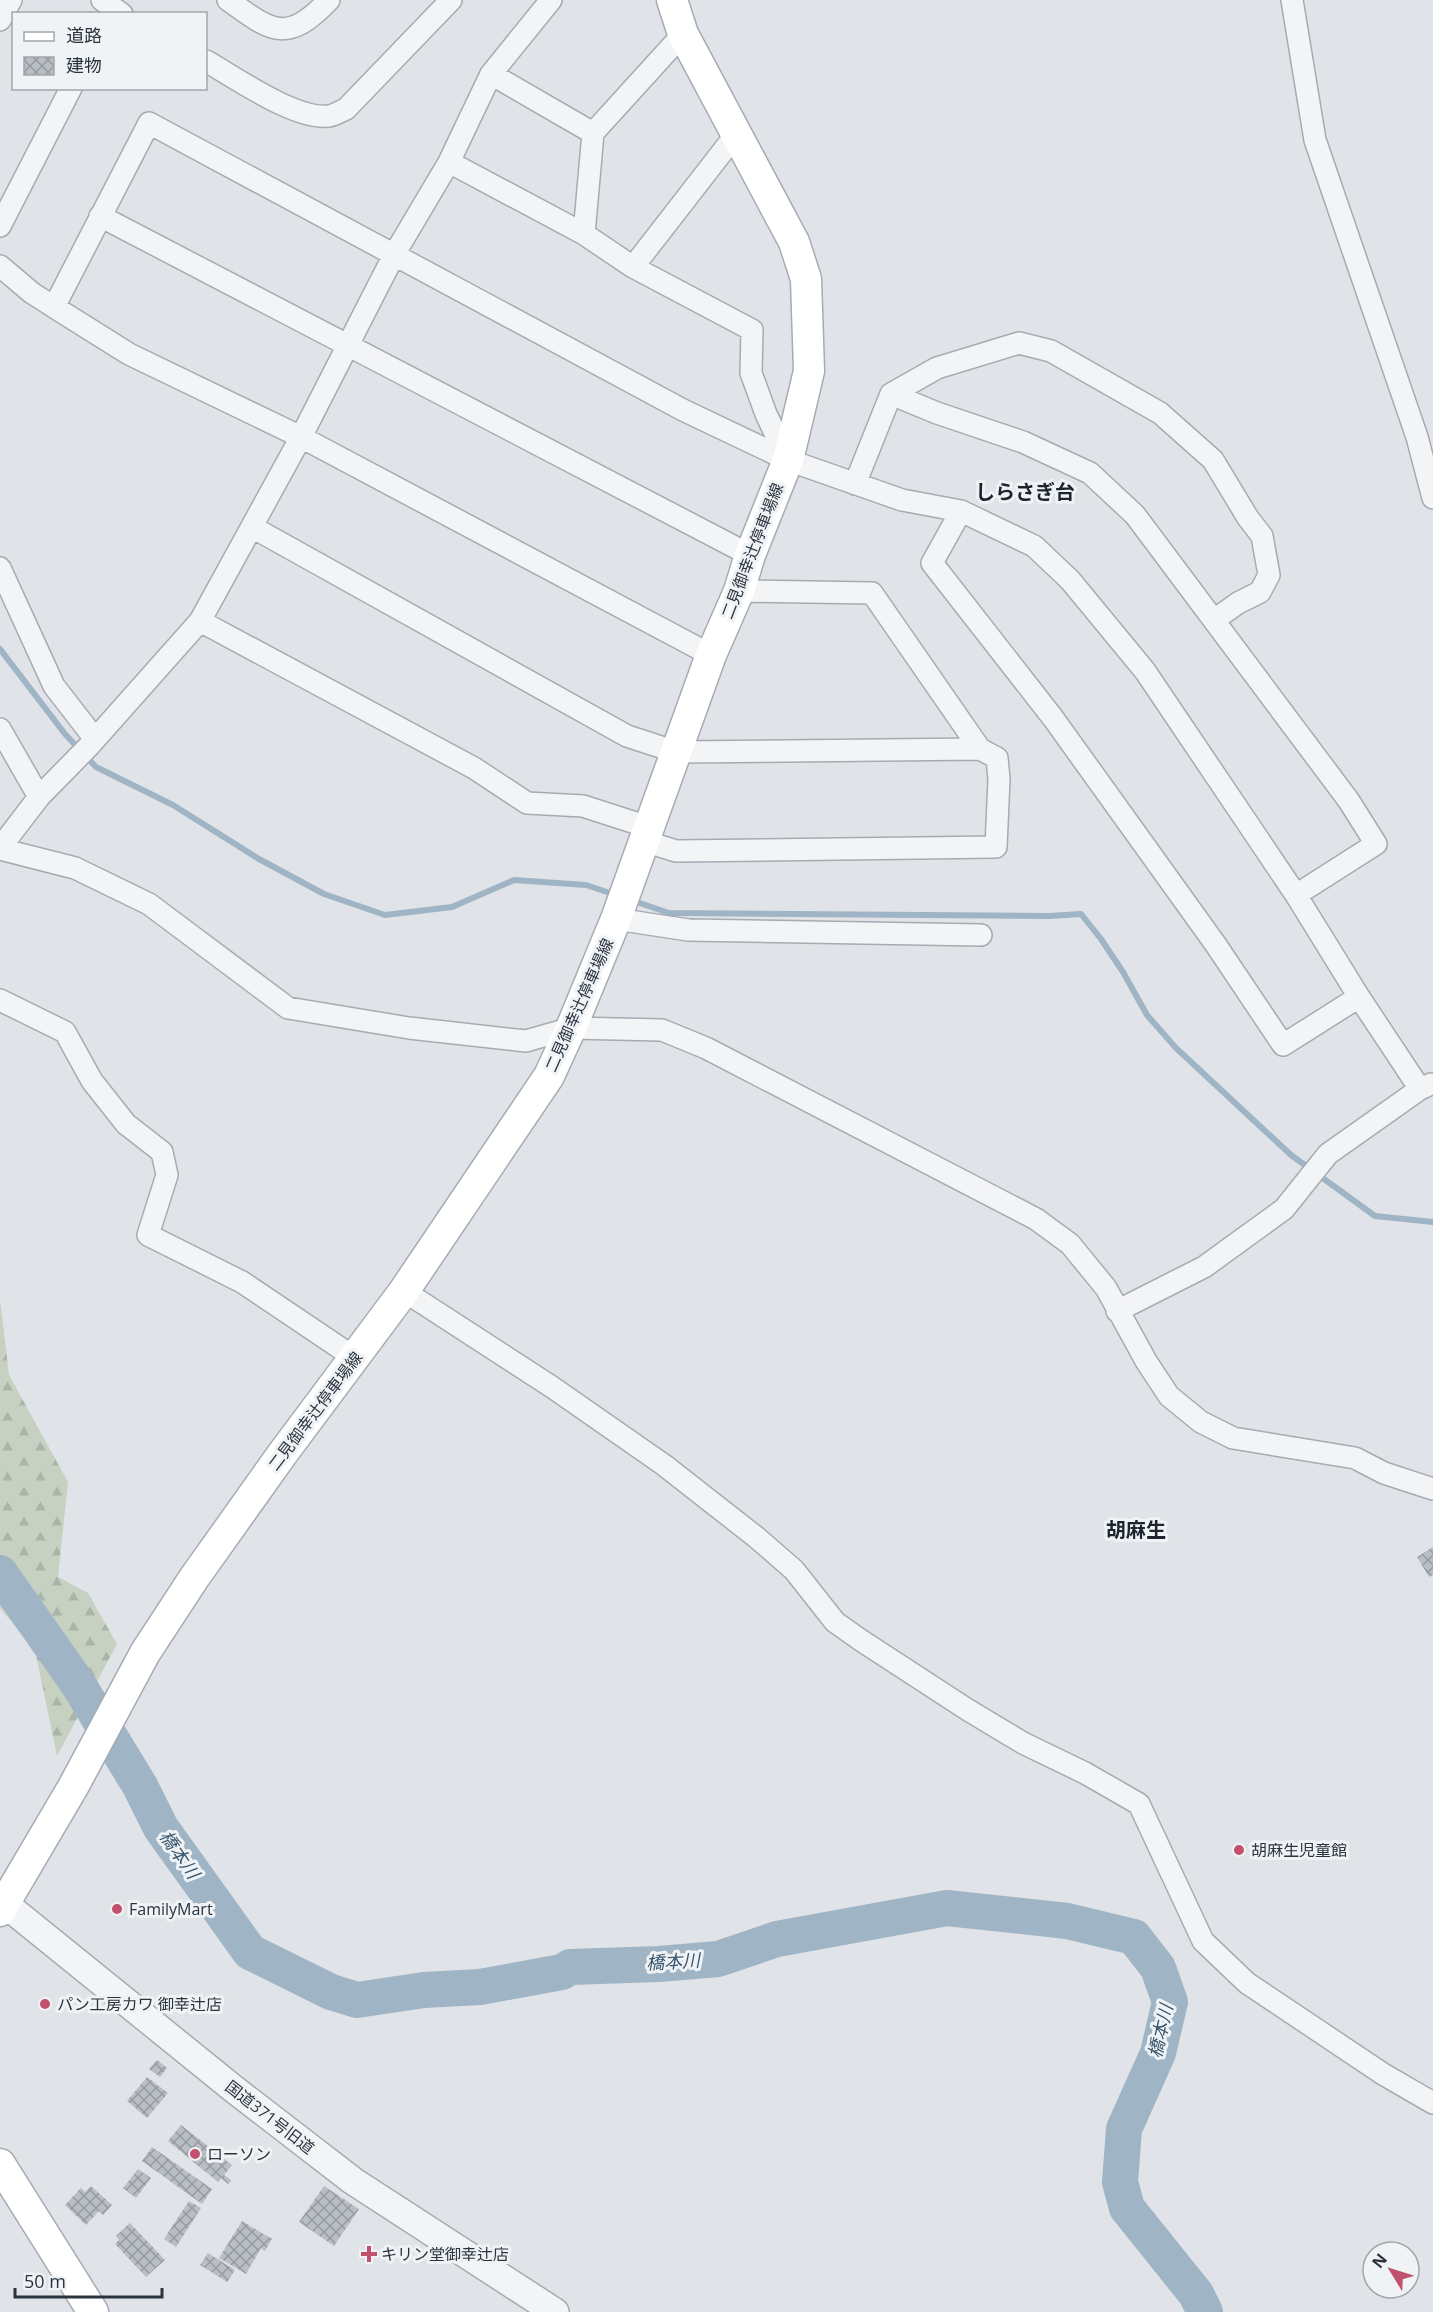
<svg xmlns="http://www.w3.org/2000/svg" width="1433" height="2312" viewBox="0 0 1433 2312" font-family="'Open Sans','Noto Sans JP',sans-serif">
<style>
.forest{fill:url(#forest-firs)}
.lines{fill:none;stroke-linecap:round;stroke-linejoin:round}
.stream{stroke:#9fb4c4;stroke-width:6}
.river{stroke:#9fb4c4;stroke-width:36}
.building{fill:url(#building-cross-hatch)}
.minor-casing{stroke:#a6abb2;stroke-width:24}
.tertiary-casing{stroke:#a6abb2;stroke-width:30}
.secondary-casing{stroke:#a6abb2;stroke-width:33}
.minor{stroke:#f3f4f6;stroke-width:21}
.tertiary{stroke:#f3f4f6;stroke-width:27}
.secondary{stroke:#fff;stroke-width:30}
.poi-dot{fill:#c1516c;stroke:#f0f3f5;stroke-width:2}
.labels{text-anchor:middle;dominant-baseline:central;stroke-width:6;stroke-linejoin:round;paint-order:stroke}
.street-label{font-size:16px;fill:#2a333e;stroke:#f0f3f5}
.poi-label{font-size:16px;fill:#2a333e;stroke:#f0f3f5;text-anchor:start}
.water-label{font-size:18px;font-style:italic;fill:#38556e;stroke:#f0f3f5}
.quarter-label{font-size:20px;font-weight:bold;fill:#1c242f;stroke:#f0f3f5}
</style>
<defs>
<pattern id="forest-firs" width="22" height="20" patternUnits="userSpaceOnUse" patternTransform="scale(1.5)"><rect width="22" height="20" fill="#c7d1c2"/><path d="M5 1l3.5 6h-7zM16 11l3.5 6h-7z" fill="#abb4a8"/></pattern>
<pattern id="building-cross-hatch" width="8" height="8" patternUnits="userSpaceOnUse" patternTransform="scale(1.5)"><rect width="8" height="8" fill="#b8bec4"/><path d="M0 0l8 8M0 8l8-8" fill="none" stroke="#969ba1"/></pattern>
</defs>
<rect width="100%" height="100%" fill="#e0e4e8"/>
<path class="forest" d="M0 1300 9 1375 68 1482 58 1577 88 1593 117 1644 57 1756 35 1650 0 1608Z"/>
<g class="lines">
<path class="stream" d="M0 649 65 734 96 767 173 805 259 859 324 894 385 915 452 907 514 880 586 885 616 895
M631 900 669 913 1049 916 1081 914 1101 939 1123 972 1147 1015 1176 1048 1291 1155 1375 1216 1433 1222"/>
<path class="river" d="M0 1573 78 1684 140 1786 161 1828 250 1952 331 1992 357 2000 424 1990 480 1987 562 1972 570 1967 659 1964 718 1959 777 1939 947 1908 1067 1921 1134 1937 1158 1968 1170 2002 1158 2053 1124 2129 1120 2182 1127 2208 1196 2294 1205 2312"/>
</g>
<path class="building" d="M1433 1547V1575L1429 1577 1417 1557Z
M157 2060 167 2068 160 2077 149 2069Z
M147 2077 168 2093 147 2118 127 2101Z
M181 2125 232 2165 224 2175 231 2180 228 2184 221 2178 218 2182 168 2141Z
M152 2147 212 2189 202 2204 142 2161Z
M138 2169 151 2178 136 2198 123 2188Z
M91 2186 112 2205 103 2215 99 2211 86 2225 65 2205 81 2188 85 2192Z
M324 2186 359 2209 334 2246 299 2222Z
M189 2201 201 2208 176 2247 164 2239Z
M242 2221 272 2239 265 2251 261 2248 246 2274 219 2258Z
M130 2223 165 2260 146 2277 115 2244 119 2240 116 2236Z
M208 2253 235 2270 227 2282 200 2265Z"/>
<g class="lines">
<defs>
<path id="minor" d="M102 0 122 14
M228 0C272 32 287 44 329 0
M1292 0 1315 140 1417 437 1433 498
M0 20 11 0
M206 61C236 78 295 120 329 116 335 115 341 111 346 109L451 0
M491 74 593 133
M449 162 584 234 633 267 752 330 751 373 766 414 788 460
M100 216 750 555
M0 226 71 88
M584 234 593 133 683 34
M0 266 32 293 54 307
M633 267 737 133
M891 394 937 413 1023 442 1090 473 1135 515 1349 801 1376 844 1296 895
M855 484 891 394 937 368 1019 343 1051 351 1160 413 1213 460 1248 518 1262 536 1269 575 1260 592 1238 603 1214 620
M961 511 932 563 1053 718 1216 945 1283 1045 1359 997
M252 527 627 736 676 752 980 749 872 593 739 591
M0 568 54 686 95 739
M200 621 474 768 527 803 583 806 648 827
M711 655 301 437 129 354 54 307 149 123 683 410 788 460 902 500 961 511 1034 546 1070 580 1145 671 1296 895 1359 997 1420 1089
M0 729 39 797
M644 841 676 851 996 847 999 779 997 758 980 749
M0 848 39 797 89 746 200 621 301 437 395 253 449 162 491 74 551 0
M0 849 75 868 149 904 288 1008 409 1028 526 1041 571 1028 662 1030 706 1048 1036 1219 1070 1244 1106 1288 1146 1361 1169 1396 1201 1422 1233 1438 1355 1458 1384 1473 1433 1489
M616 919 688 930 981 935
M0 1000 65 1032 92 1081 126 1124 162 1152 167 1175 148 1235 242 1282 355 1358
M404 1291 552 1387 664 1465 756 1537 794 1570 835 1622 862 1641 968 1710 1023 1743 1085 1773 1139 1804 1203 1941 1247 1983 1383 2074 1433 2103
M1117 1311 1204 1267 1284 1209 1328 1154 1420 1089 1431 1084"/>
<path id="tertiary" d="M0 1900 235 2090 353 2181 555 2312"/>
<path id="secondary" d="M0 1911 73 1787 145 1653 194 1578 283 1453 404 1291 549 1076 571 1028 616 919 711 655 739 591 750 555 788 460 809 371 806 279 794 242 683 34 672 0
M0 2164 93 2312"/>
</defs>
<use href="#minor" class="minor-casing"/>
<use href="#tertiary" class="tertiary-casing"/>
<use href="#secondary" class="secondary-casing"/>
<use href="#minor" class="minor"/>
<use href="#tertiary" class="tertiary"/>
<use href="#secondary" class="secondary"/>
</g>
<g class="poi-dot">
<circle cx="1239" cy="1850" r="6"/>
<circle cx="117" cy="1909" r="6"/>
<circle cx="45" cy="2004" r="6"/>
<circle cx="195" cy="2154" r="6"/>
<path d="M366 2245h6v6h6v6h-6v6h-6v-6h-6v-6h6z"/>
</g>
<g class="labels">
<g class="street-label">
<text transform="translate(752 551) rotate(-69)">二見御幸辻停車場線</text>
<text transform="translate(579 1005) rotate(-66)">二見御幸辻停車場線</text>
<text transform="translate(315 1411) rotate(-53)">二見御幸辻停車場線</text>
<text transform="translate(270 2117) rotate(38)">国道371号旧道</text>
</g>
<g class="poi-label">
<text x="1251" y="1850">胡麻生児童館</text>
<text x="129" y="1909">FamilyMart</text>
<text x="57" y="2004">パン工房カワ 御幸辻店</text>
<text x="207" y="2154">ローソン</text>
<text x="381" y="2254">キリン堂御幸辻店</text>
</g>
<g class="water-label">
<text transform="translate(180 1854) rotate(55)">橋本川</text>
<text transform="translate(673 1961) rotate(-3)">橋本川</text>
<text transform="translate(1160 2031) rotate(-77)">橋本川</text>
</g>
<g class="quarter-label">
<text x="1025" y="491">しらさぎ台</text>
<text x="1136" y="1529">胡麻生</text>
</g>
</g>
<rect x="12" y="12" width="195" height="78" fill="#f0f3f5" stroke="#a1a6ac" stroke-width="1.5"/>
<rect x="24" y="32" width="30" height="9" fill="#ffffff" stroke="#a1a6ac" stroke-width="1.5"/>
<text x="66" y="42" font-size="18" fill="#2a333e">道路</text>
<rect x="24" y="57" width="30" height="18" fill="url(#building-cross-hatch)" stroke="#a1a6ac" stroke-width="1.5"/>
<text x="66" y="72" font-size="18" fill="#2a333e">建物</text>
<g transform="translate(1391 2270) rotate(308)"><circle r="28" fill="#f0f3f5" stroke="#a1a6ac" stroke-width="1.5"/>
<path d="M0-4.5L10 22L0 15L-10 22Z" fill="#c1516c"/>
<text y="-9" font-size="16" font-weight="bold" text-anchor="middle" fill="#2a333e">N</text>
</g>
<path d="M15 2288v9h147v-9" fill="none" stroke="#2a333e" stroke-width="3"/>
<text x="24" y="2288" font-size="18" fill="#2a333e" stroke="#f0f3f5" stroke-width="4.5" paint-order="stroke">50 m</text>
</svg>
